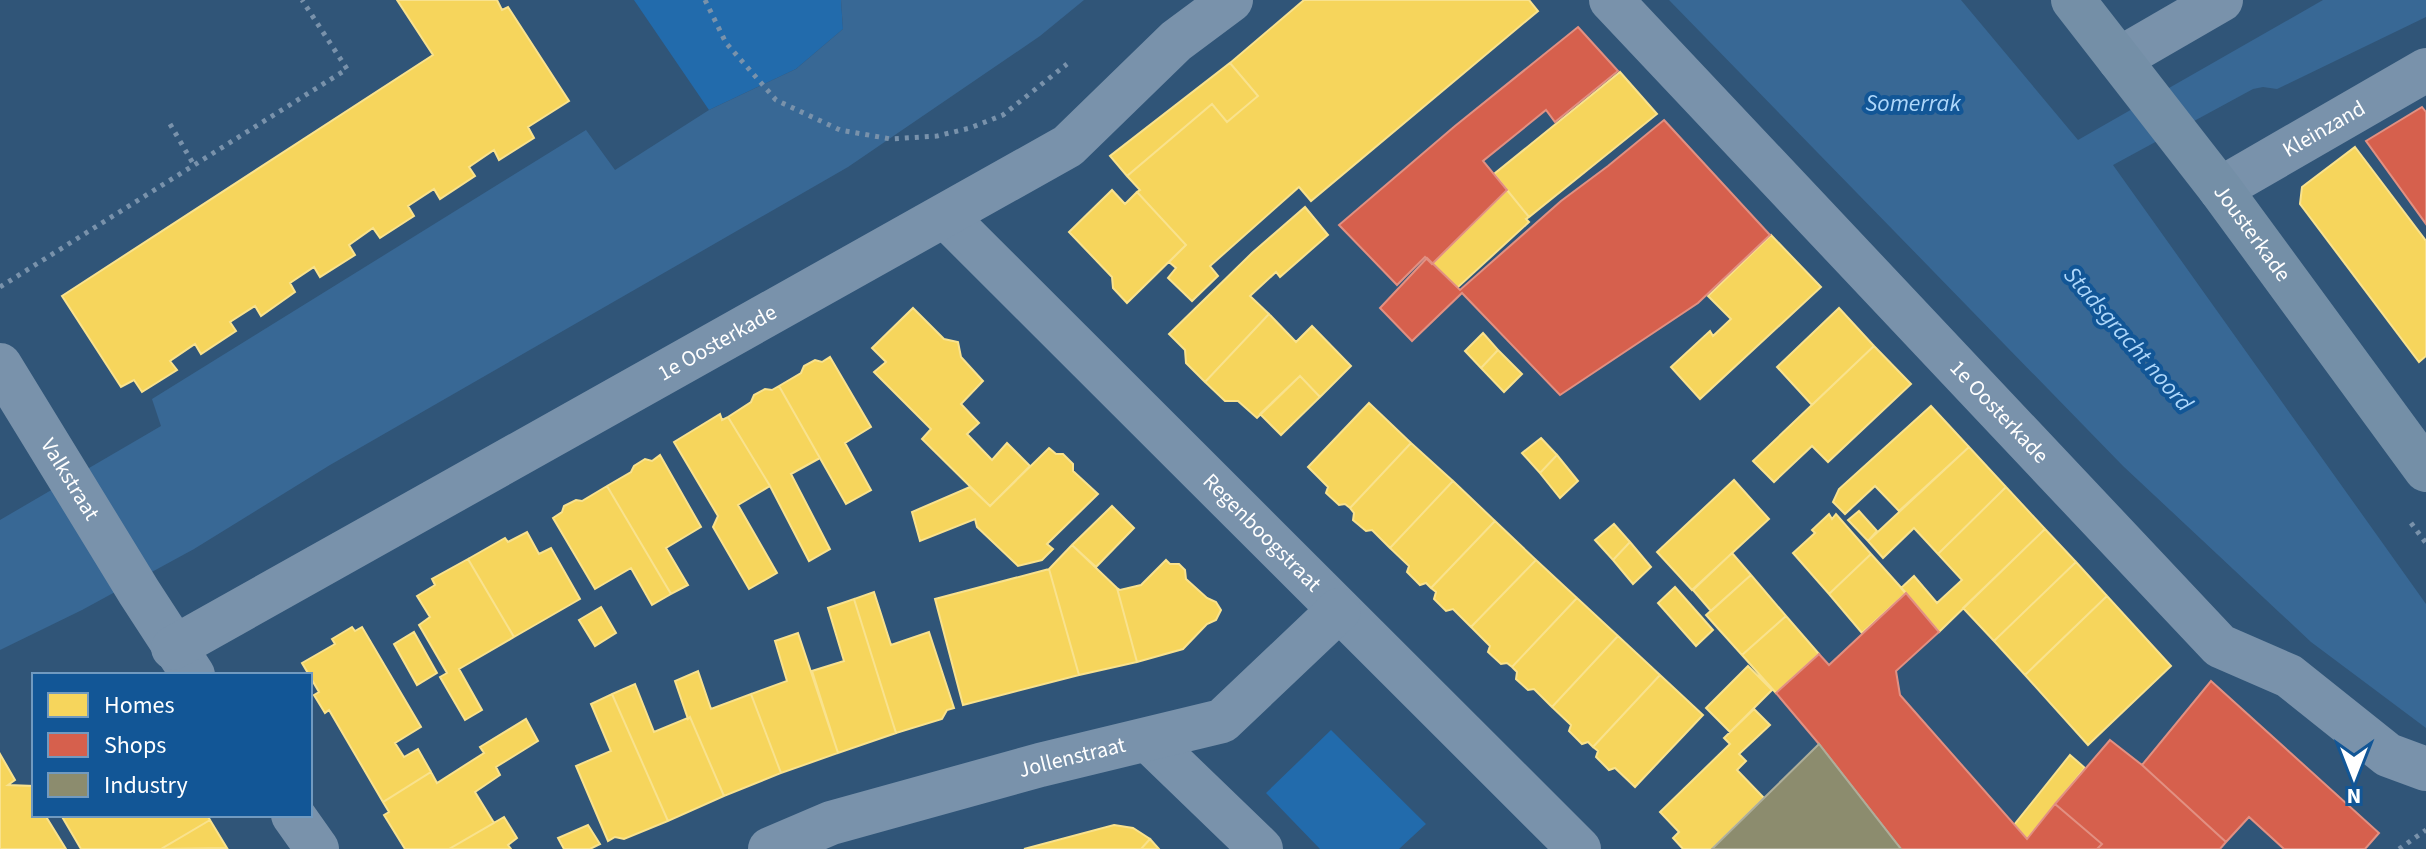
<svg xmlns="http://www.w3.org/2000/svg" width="2426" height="849" viewBox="0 0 2426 849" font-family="'Source Sans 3',sans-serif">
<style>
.green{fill:#226bac}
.water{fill:#386895}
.homes{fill:#f6d55c;stroke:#f9e28d;stroke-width:2}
.shops{fill:#d6604d;stroke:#e29082;stroke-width:2}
.industry{fill:#8c8c6e;stroke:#aeae9a;stroke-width:2}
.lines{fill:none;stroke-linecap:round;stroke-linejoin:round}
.path{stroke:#7992ab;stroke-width:5;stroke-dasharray:4 6;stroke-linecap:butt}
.minor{stroke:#7992ab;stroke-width:44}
.secondary{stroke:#748fa7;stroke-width:44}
.labels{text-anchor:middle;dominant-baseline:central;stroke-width:8;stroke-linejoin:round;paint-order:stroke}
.street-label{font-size:22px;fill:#fff;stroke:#125696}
.water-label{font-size:24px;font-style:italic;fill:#aed7fa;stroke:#125696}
</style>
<rect width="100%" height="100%" fill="#305578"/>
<path class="green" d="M634 0H841L843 29 796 69 709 110Z
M1331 730 1426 824 1399 849H1320L1266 793Z"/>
<path class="water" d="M841 0H1084L1040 36 848 167 330 465 194 549 82 610 0 650V520L161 426 152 399 586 130 615 170 709 110 796 69 843 29Z
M1669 0H1961L2078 140 2323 0H2426V17L2277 89 2263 87 2253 89 2113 165 2426 604V728L2311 642 2123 466Z"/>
<path class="homes" d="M397 0H497L502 10 508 7 569 101 528 127 534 138 499 160 494 150 469 167 475 176 440 199 434 189 408 206 414 216 380 238 373 228 349 245 355 255 320 277 314 267 290 283 295 292 261 316 255 306 230 322 236 331 201 354 195 344 170 361 177 370 142 392 134 380 121 387 62 296 433 55Z
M1304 0H1529L1538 11 1311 201 1299 187 1210 266 1218 276 1192 301 1168 278 1176 268 1169 262 1186 245 1137 192 1140 190 1127 176 1212 104 1227 122 1258 96 1230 63Z
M1230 63 1258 96 1227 122 1212 104 1127 176 1110 156Z
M1620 72 1657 114 1529 217 1494 174Z
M2355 147 2426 241V356L2419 362 2300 204 2302 187Z
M1112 190 1125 204 1137 192 1186 245 1127 303 1113 288 1112 277 1069 232Z
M1507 190 1529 217 1526 219 1529 222 1457 288 1432 264Z
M1305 207 1328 235 1280 277 1276 272 1250 296 1269 314 1205 382 1186 363 1185 350 1169 334 1252 253Z
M1771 235 1821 287 1700 399 1671 367 1710 331 1713 336 1731 319 1708 296Z
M913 308 944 339 958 342 961 357 983 381 961 404 979 423 967 434 992 460 1007 443 1030 466 990 506 922 439 931 429 874 372 886 362 872 348Z
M1839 308 1874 346 1812 405 1777 367Z
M1269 314 1296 342 1312 326 1351 366 1320 397 1300 376 1257 418 1238 401H1225L1205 382Z
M1483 333 1498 350 1481 368 1465 351Z
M1874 346 1911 384 1828 462 1812 446 1774 482 1753 461Z
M1498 350 1522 374 1504 392 1481 368Z
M830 357 871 427 845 443 871 490 846 504 779 386 801 373 804 366 815 360 822 362Z
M1300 376 1320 397 1281 435 1260 414Z
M779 386 820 458 791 474 830 549 809 561 770 486 728 417 751 402 754 395 765 389 772 390Z
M1369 403 1411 443 1350 508 1345 504 1339 505 1326 493 1328 487 1308 467Z
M1931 406 1969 447 1899 511 1875 486 1845 514 1833 502 1839 489Z
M720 414 722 420 728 417 770 486 738 505 777 573 749 589 713 527 718 516 674 442Z
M1541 438 1557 455 1540 473 1522 453Z
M1411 443 1453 481 1390 548 1372 530 1366 531 1353 520 1354 513 1350 508Z
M1969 447 2006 487 1938 554 1914 528 1883 558 1868 541Z
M1049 448 1056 454H1063L1073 464V471L1098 494 1047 544 1053 549 1042 560 1018 566 977 527 975 519 920 541 912 512 970 487 990 506Z
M660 455 701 527 666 548 688 585 671 594 607 486 631 472 634 466 645 459 652 461Z
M1557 455 1578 481 1560 498 1540 473Z
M1734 480 1769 519 1692 590 1657 552Z
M1453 481 1495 521 1431 588 1426 583 1420 585 1407 572 1409 566 1390 548Z
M607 486 671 594 652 605 631 568 595 589 553 518 562 512 564 506 576 500 582 501Z
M2006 487 2045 529 1939 632 1901 588 1914 576 1937 603 1962 580 1938 554Z
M1112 506 1134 528 1096 567 1072 545Z
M1859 511 1877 531 1868 541 1848 520Z
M1829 514 1832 519 1836 514 1871 554 1829 594 1793 553 1815 533 1812 530Z
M1495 521 1536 560 1471 627 1453 609 1446 611 1434 599 1436 592 1431 588Z
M1614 524 1630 542 1613 560 1595 540Z
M2045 529 2076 562 1994 641 1963 608Z
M527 532 539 554 551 548 580 599 514 637 468 559 505 538 508 542Z
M1630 542 1651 567 1633 584 1613 560Z
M1072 545 1117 588 1137 662 1079 675 1049 569Z
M1732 553 1751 575 1711 611 1693 590Z
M1871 554 1906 593 1862 633 1829 594Z
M468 559 514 637 459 669 482 710 465 720 440 677 447 673 419 625 430 617 417 596 435 585 432 579Z
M1166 560 1170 564H1179L1185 570 1186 579 1207 598 1216 602 1221 610 1216 620 1207 624 1183 649 1137 662 1117 588 1120 590 1141 585Z
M1536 560 1577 598 1512 667 1507 663 1501 664 1488 652 1490 646 1471 627Z
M2076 562 2107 596 2025 675 1994 641Z
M1049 569 1079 675 963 705 935 599Z
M1751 575 1786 616 1742 655 1706 615Z
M1675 587 1713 630 1696 646 1658 603Z
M874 592 891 645 929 632 954 708 947 710 942 719 896 733 854 599Z
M2107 596 2171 666 2088 745 2025 675Z
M1577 598 1618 636 1552 707 1534 689 1528 690 1516 679 1517 672 1512 667Z
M854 599 896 733 838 753 812 671 844 661 828 608Z
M601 607 616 633 595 646 579 620Z
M1786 616 1819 654 1776 693 1742 655Z
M352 627 355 631 362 627 421 727 395 743 404 757 418 749 431 772 383 802 329 710 325 713 314 695 319 692 302 663 335 644 332 639Z
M414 632 437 673 417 685 394 644Z
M798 633 838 753 781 773 751 694 787 681 775 641Z
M1618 636 1660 675 1593 747 1588 742 1582 744 1569 731 1571 725 1552 707Z
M1748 666 1772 690 1730 732 1706 708Z
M698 671 711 709 751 694 781 773 724 796 690 717 688 719 675 681Z
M1660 675 1703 715 1635 787 1615 768 1609 770 1596 757 1598 751 1593 747Z
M635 684 654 732 690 717 724 796 668 821 612 694Z
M612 694 668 821 624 839 615 837 608 841 576 766 611 751 591 704Z
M1754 709 1770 725 1739 754 1746 761 1737 770 1764 798 1712 849H1683L1673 838 1679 832 1660 812 1730 744 1724 738Z
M526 719 538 741 496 767 500 775 475 792 494 823 449 849H405L384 815 389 812 383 802 431 772 437 783 484 753 480 747Z
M0 754 15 780 8 785 34 786V815H45L66 849H0Z
M2070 755 2085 768 2027 839 2014 825Z
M61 815H207L210 820 161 849H81Z
M504 817 517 838 508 845 511 849H449Z
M210 820 227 848 161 849Z
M588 825 600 844 590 849H564L558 838Z
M1114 825 1133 828 1150 839 1141 849H1024Z
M1150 839 1159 849H1141Z"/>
<path class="shops" d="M1578 27 1618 71 1555 122 1546 110 1483 161 1507 190 1432 264 1425 257 1397 285 1339 225 1455 126Z
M2422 107 2426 112V224L2366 141Z
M1664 120 1770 235 1698 303 1560 395 1462 293 1412 341 1380 308 1427 258 1460 290 1561 201 1608 166Z
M1906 593 1939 632 1896 671 1900 695 2027 839 2055 804 2102 844 2097 849H1901L1819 744 1776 693 1819 654 1829 665Z
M2211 681 2379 833 2365 849H2284L2249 817 2226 842 2142 765Z
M2110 740 2142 765 2226 842 2220 849H2097L2102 844 2055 804Z"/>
<path class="industry" d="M1819 744 1901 849H1712L1764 798Z"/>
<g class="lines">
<path class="path" d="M705 0 726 43 776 100 840 130 891 139 937 136 970 128 1003 115 1067 64
M170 124 194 165
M0 287 347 69 302 0
M2411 523 2426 543
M2399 849 2426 830"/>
<g class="minor">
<path id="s1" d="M1611 0 2220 646 2289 676 2388 755 2426 769"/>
<path d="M2119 59 2221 0"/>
<path id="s2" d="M2220 189 2426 70"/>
<path id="s3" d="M945 216 1579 849"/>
<path id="s4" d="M0 365 139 592 193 675"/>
<path id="s5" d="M173 648 1068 146 1176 41 1231 0"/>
<path d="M1148 740 1261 849"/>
<path d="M293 815 317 849"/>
<path id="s6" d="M770 849 831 823 1040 765 1222 721 1339 610"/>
</g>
<path class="secondary" id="s7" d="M2073 0 2220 189 2426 470"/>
</g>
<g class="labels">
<g class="street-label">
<text stroke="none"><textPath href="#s2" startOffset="120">Kleinzand</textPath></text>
<text stroke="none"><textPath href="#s7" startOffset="294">Jousterkade</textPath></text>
<text stroke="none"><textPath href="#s5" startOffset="624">1e Oosterkade</textPath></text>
<text stroke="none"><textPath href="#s1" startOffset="566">1e Oosterkade</textPath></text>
<text stroke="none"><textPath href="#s4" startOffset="134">Valkstraat</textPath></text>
<text stroke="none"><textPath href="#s3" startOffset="448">Regenboogstraat</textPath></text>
<text stroke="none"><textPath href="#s6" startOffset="316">Jollenstraat</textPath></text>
</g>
<g class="water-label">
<text x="1913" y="103">Somerrak</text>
<text transform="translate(2128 339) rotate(49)">Stadsgracht noord</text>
</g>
</g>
<rect x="32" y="673" width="280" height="144" fill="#125696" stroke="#719ac0" stroke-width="2"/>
<rect x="48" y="693" width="40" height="24" fill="#f6d55c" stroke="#719ac0" stroke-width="2"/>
<text x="104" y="713" font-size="24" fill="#ffffff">Homes</text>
<rect x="48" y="733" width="40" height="24" fill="#d6604d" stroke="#719ac0" stroke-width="2"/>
<text x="104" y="753" font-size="24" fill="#ffffff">Shops</text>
<rect x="48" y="773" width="40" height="24" fill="#8c8c6e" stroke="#719ac0" stroke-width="2"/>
<text x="104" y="793" font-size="24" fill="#ffffff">Industry</text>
<g transform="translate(2354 777) rotate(180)" stroke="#125696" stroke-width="6" paint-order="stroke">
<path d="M0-6L14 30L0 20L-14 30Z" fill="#ffffff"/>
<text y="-12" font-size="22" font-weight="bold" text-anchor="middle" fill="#ffffff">N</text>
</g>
</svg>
